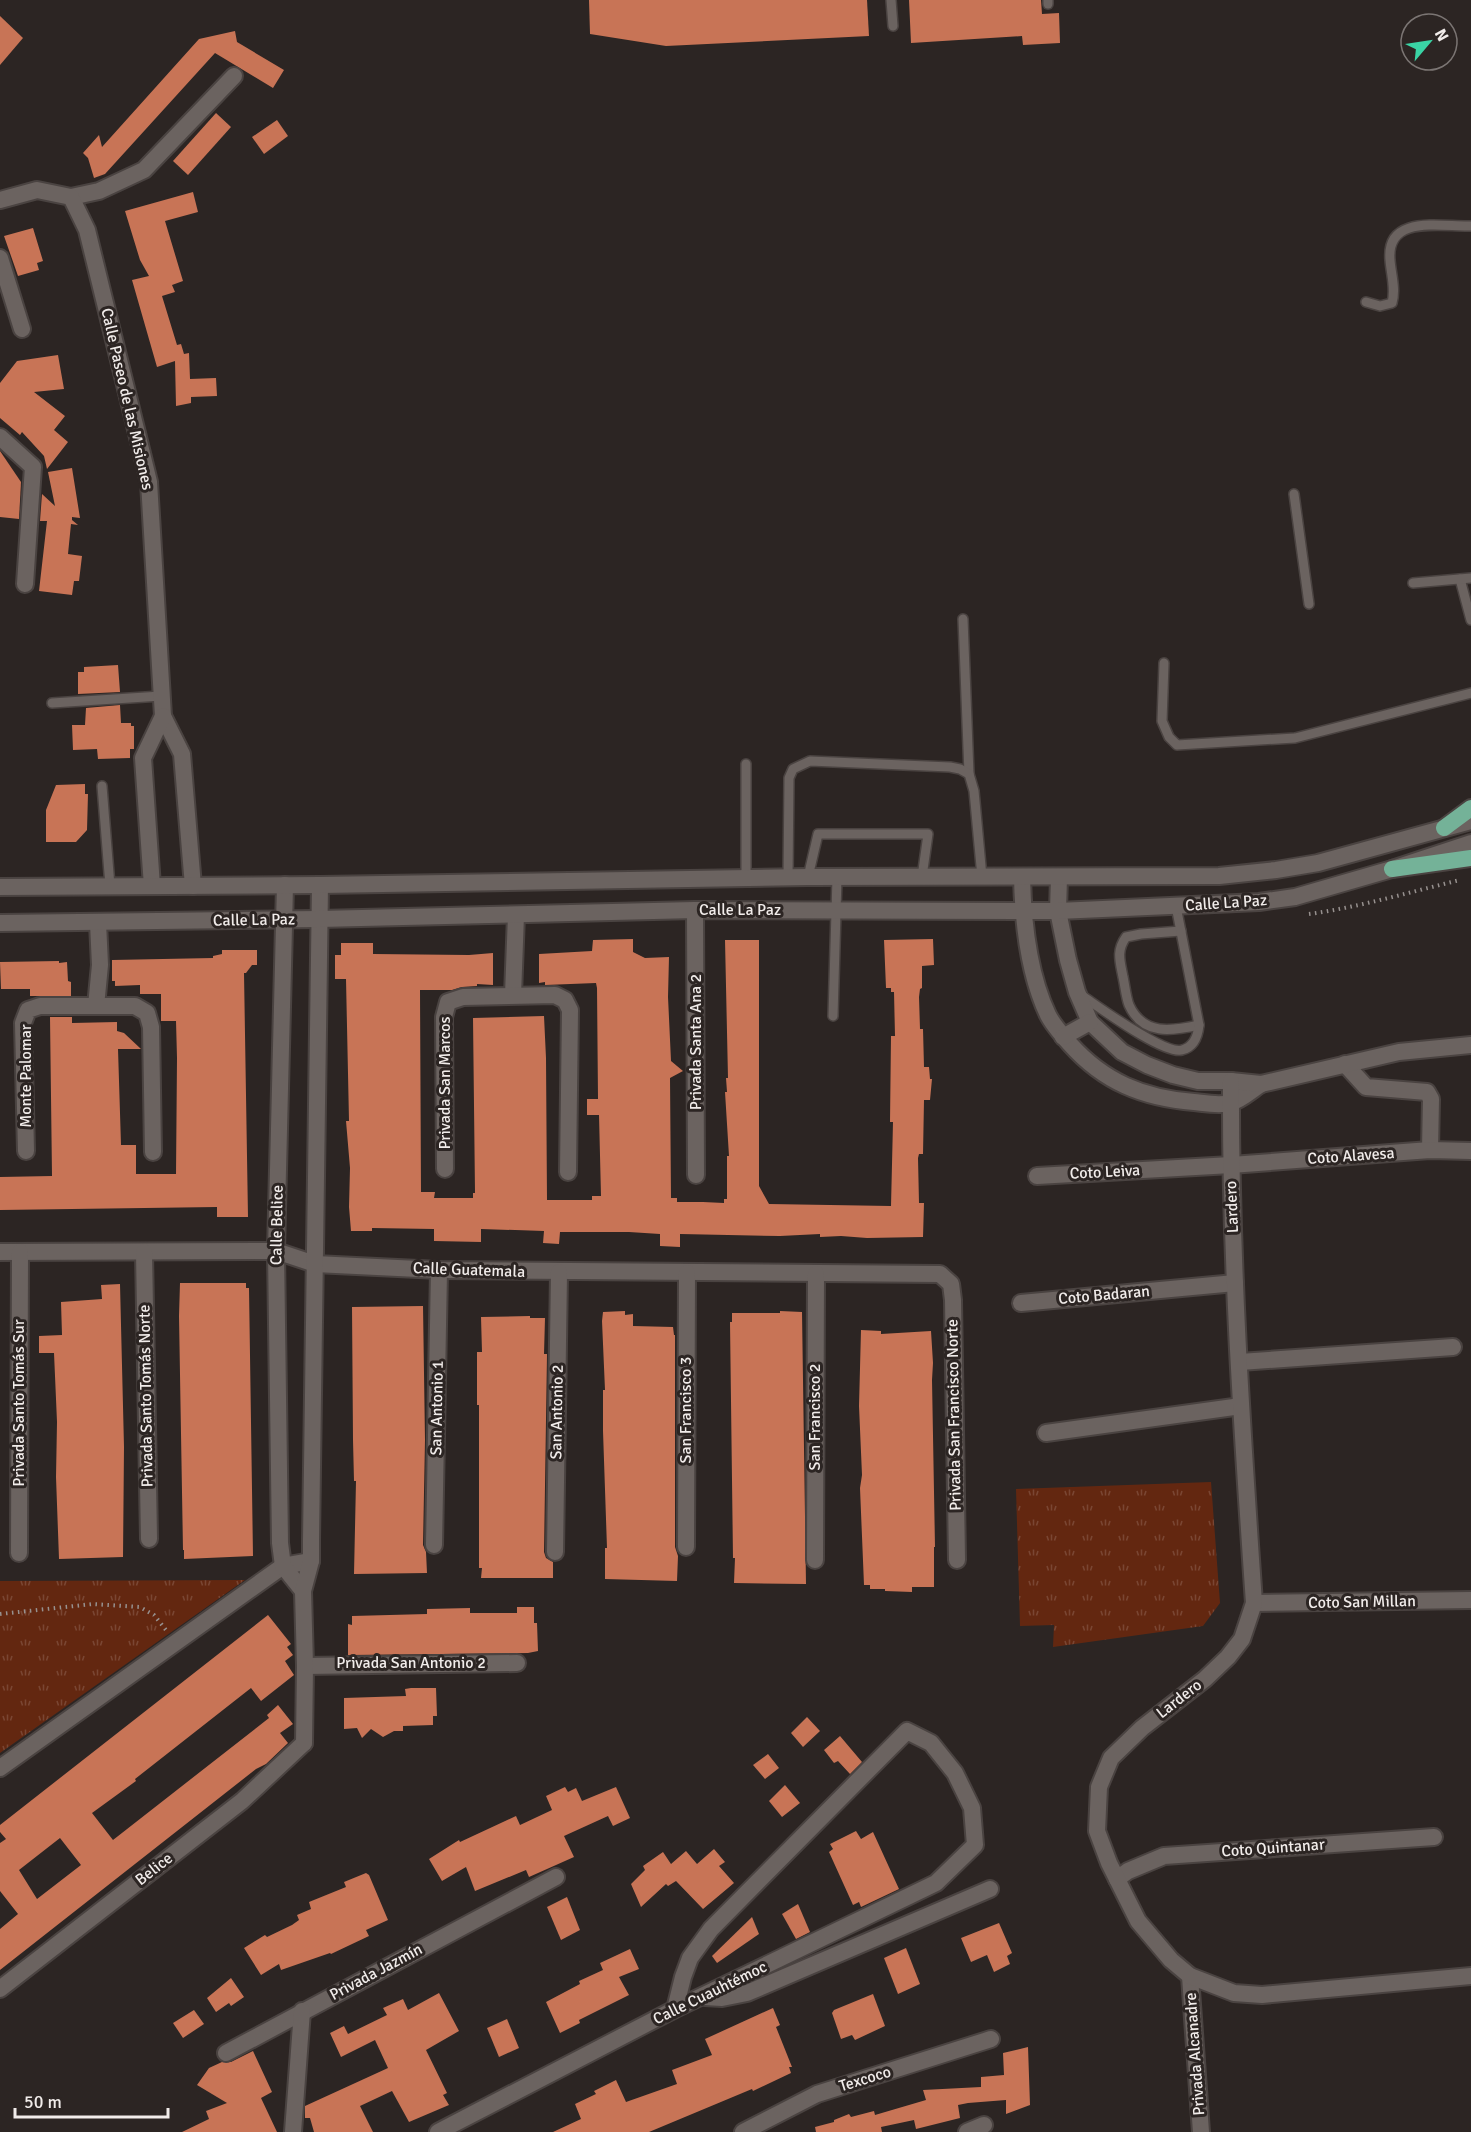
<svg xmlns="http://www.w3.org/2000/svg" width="1471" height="2132" viewBox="0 0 1471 2132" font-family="Signika,sans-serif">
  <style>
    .grass { fill: url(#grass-tufts) }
    .building { fill: #c87456; fill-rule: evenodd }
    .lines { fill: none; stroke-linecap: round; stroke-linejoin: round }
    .service-casing { stroke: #4a4341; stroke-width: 12 }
    .minor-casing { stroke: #4a4341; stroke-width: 20 }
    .tertiary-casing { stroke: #4a4341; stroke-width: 20 }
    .secondary-casing { stroke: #4a4341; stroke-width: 20 }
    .trunk-casing { stroke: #4a4341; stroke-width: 20 }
    .path { stroke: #97918f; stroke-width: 4; stroke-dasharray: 1.5 4.5; stroke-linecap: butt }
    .service { stroke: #6b6360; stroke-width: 9 }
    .minor { stroke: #6b6360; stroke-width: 16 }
    .tertiary { stroke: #6b6360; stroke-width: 16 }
    .secondary { stroke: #6b6360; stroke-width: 16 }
    .trunk { stroke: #74b298; stroke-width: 16 }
    .labels { text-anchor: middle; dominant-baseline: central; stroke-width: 6; stroke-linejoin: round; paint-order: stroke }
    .street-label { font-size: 16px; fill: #f1ecea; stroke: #2c2523 }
  </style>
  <defs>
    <pattern id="grass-tufts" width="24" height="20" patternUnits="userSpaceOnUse" patternTransform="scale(1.5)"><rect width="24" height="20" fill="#632710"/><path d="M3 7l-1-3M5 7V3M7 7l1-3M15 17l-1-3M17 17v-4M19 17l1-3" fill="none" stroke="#7a4633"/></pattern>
  </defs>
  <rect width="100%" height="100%" fill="#2c2523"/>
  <g class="grass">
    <path d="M1211 1482 1220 1603 1203 1626 1053 1647 1054 1625 1020 1626 1016 1489Z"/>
    <path d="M245 1580 0 1753V1581Z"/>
  </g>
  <g class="building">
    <path d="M589 0H867L869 36 666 46 590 34Z"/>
    <path d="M909 0H1041L1042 14 1059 13 1060 43 1023 45 1022 36 911 43Z"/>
    <path d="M0 16 23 38 0 65Z"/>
    <path d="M235 31 237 42 284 70 273 88 215 53 105 174 94 178 88 158 83 153 99 135 102 147 199 39Z"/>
    <path d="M216 113 231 127 188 175 173 161Z"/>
    <path d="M277 120 288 136 264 154 252 137Z"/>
    <path d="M193 192 198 212 165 221 183 281 172 285 175 292 162 296 177 345 181 344 184 354 189 353 190 379 216 378 217 396 191 397V403L176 406 175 361 157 367 132 280 149 276 140 260 125 211Z"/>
    <path d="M33 228 43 261 37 263 39 270 18 276 4 236Z"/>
    <path d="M58 355 64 389 34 392 65 416 54 430 68 442 47 469 44 456 22 432 20 435 0 418V383L17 361Z"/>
    <path d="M0 451 21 482 19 519 0 517Z"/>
    <path d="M72 468 80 518 72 517V520L78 525 71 524 68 554 82 556 79 581H74L72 595 39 591 47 521H40L42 494 55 506 48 472Z"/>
    <path d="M118 665 120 692 78 694V672H84V667Z"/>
    <path d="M120 705 121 723H131V726H134V749H130V758L98 759 97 749 73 750 72 725H85L86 708Z"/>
    <path d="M85 784V794H88L87 830 76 842H46V810L56 785Z"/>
    <path d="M633 939V952L645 958 669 957 668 997 671 1061 683 1071 670 1078 671 1198H677V1202H703L724 1203V1199H727V1156H729L725 1092H727L726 1078H728L725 940H759V1186L769 1204 891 1206 893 1122H890L891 1036H895L894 992H891V988H886L884 940 933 939 934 965 922 966V988L920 989 919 997 920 1029H923L924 1067H929L930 1079H932L930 1100H924L923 1154H919L918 1158 919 1203H924L923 1237 867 1238 841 1236 820 1237V1234L780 1236 680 1234V1247L660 1246V1234L629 1232H560L559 1244 543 1243 544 1231 481 1229V1242L434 1241V1229L372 1228V1231H351L349 1207 350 1168 346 1121H349L346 979H335V955H341V943H373V954L469 955 493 953V985L477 984V986L462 987 452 990H420L421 1192H435L434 1198H473V1193H475L473 1018 544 1016 546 1058 547 1200H592V1196H601L599 1115H587V1099H598L597 988 596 983 545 985V982L539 983V954L592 951 593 940Z"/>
    <path d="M222 950H257V965H252L246 973H244L248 1217H217V1207L0 1210V1177L52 1176 50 1017H72V1023L117 1022V1031L124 1033 141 1049H118L121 1145H136V1174H176L177 1058 176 1021H161V994H140V985L115 986V981H112V960L213 958V956L222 954Z"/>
    <path d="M59 961V963L67 962 68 981 71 982V996H30V989H1L0 962Z"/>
    <path d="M180 1283H246V1288H249L253 1556 184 1559V1550H183L179 1316Z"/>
    <path d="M120 1284 124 1447 123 1557 59 1559 56 1477 57 1422 54 1353H39V1336L62 1335 61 1302 102 1299 101 1285Z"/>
    <path d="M423 1306 425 1440 423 1545 426 1552 427 1573 354 1574 356 1481H354L353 1440 352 1307Z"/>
    <path d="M625 1311V1315L633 1314V1326L673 1327 674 1335H675V1547L678 1556 677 1581 605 1579V1548H607L603 1431V1390H605L602 1321 603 1312Z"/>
    <path d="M780 1311 802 1312 806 1584 734 1583 735 1558H733L730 1322H732V1313H780Z"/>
    <path d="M530 1316V1318H545L544 1354H547L544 1552 546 1558 553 1562V1578H481L482 1568H479V1405H477V1352H482L481 1317Z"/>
    <path d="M861 1330 881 1331V1334L931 1331 933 1363 932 1380 935 1547H934V1587H912V1592L885 1591V1589H870V1585H864L860 1488 862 1475 859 1406Z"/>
    <path d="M517 1607H534V1623H537L538 1651 528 1653 348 1655V1624L352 1625V1616L427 1614V1609L470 1608V1613H517Z"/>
    <path d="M268 1615 291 1644 287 1647 293 1655 285 1661 294 1675 261 1701 251 1688 135 1779 136 1781 92 1813 113 1840 269 1718 267 1715 278 1705 293 1724 280 1733 288 1743 266 1764 256 1769 0 1970V1929L18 1914 0 1891V1843L6 1839 0 1832V1825ZM60 1838 81 1865 37 1899 19 1870Z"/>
    <path d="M411 1688H436L437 1716H433V1725L403 1726V1731H394L383 1737 371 1729 362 1738 357 1728 344 1729V1698L406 1696 405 1689Z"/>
    <path d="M807 1717 820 1731 803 1747 791 1733Z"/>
    <path d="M840 1736 862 1762 850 1774 838 1761 834 1763 824 1750Z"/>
    <path d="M768 1754 779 1768 765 1779 753 1765Z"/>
    <path d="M785 1785 800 1803 782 1817 769 1801Z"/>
    <path d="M565 1787 568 1792 576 1788 582 1801 616 1787 630 1818 613 1826 608 1816 564 1836 574 1857 529 1877 526 1870 475 1891 466 1867 442 1881 429 1859 459 1840 460 1842 516 1816 520 1825 552 1810 546 1796Z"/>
    <path d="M856 1831 861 1839 873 1832 899 1889 861 1907 859 1902 853 1905 829 1852 833 1849 830 1844Z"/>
    <path d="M714 1849 725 1862 719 1866 734 1883 703 1909 676 1881 668 1886 666 1884 641 1907 631 1884 645 1870 643 1866 663 1852 671 1864 686 1851 697 1864Z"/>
    <path d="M366 1873 369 1875 388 1920 366 1930 369 1936 331 1954 330 1953 281 1970 279 1964 261 1975 244 1948 265 1935 267 1937 292 1925 299 1920 297 1915 311 1909 309 1902 346 1887 344 1882Z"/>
    <path d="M567 1897 580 1930 561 1940 547 1907Z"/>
    <path d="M798 1904 810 1932 796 1939 782 1914Z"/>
    <path d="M752 1917 759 1934 717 1963 712 1956Z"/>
    <path d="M999 1923 1012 1953 1007 1956 1010 1964 994 1972 987 1955 971 1962 961 1938Z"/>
    <path d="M906 1948 920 1984 898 1994 884 1958Z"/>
    <path d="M630 1949 639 1969 619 1977 629 1995 579 2020 580 2023 560 2033 546 2002 580 1984 579 1981 603 1970 600 1963Z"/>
    <path d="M231 1978 244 1997 231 2006 229 2003 216 2012 207 1998Z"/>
    <path d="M439 1993 459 2031 426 2050 447 2093 443 2095 449 2105 409 2122 392 2091 360 2106 373 2132H314L310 2118H305V2106L388 2068 375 2040 341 2057 330 2033 344 2026 348 2034 387 2015 383 2008 403 1999 408 2010Z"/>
    <path d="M873 1994 885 2026 855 2040 852 2035 841 2039 832 2013 834 2010Z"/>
    <path d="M773 2008 780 2025 776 2027 792 2067H789L791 2073 753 2091 752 2089 649 2132H553L581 2119 575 2104 596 2094 594 2091 616 2080 626 2102 677 2084 672 2070 712 2055 705 2039Z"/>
    <path d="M194 2010 204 2024 183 2038 173 2023Z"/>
    <path d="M507 2019 519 2048 499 2057 487 2028Z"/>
    <path d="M1028 2047 1030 2105 1006 2114V2100L968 2103 958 2105 960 2118 916 2129 914 2120 881 2127 882 2132H816L815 2127 834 2122V2120L849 2114 851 2117 874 2111 875 2115 926 2100 923 2090 981 2087V2077L1004 2075 1003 2053Z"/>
    <path d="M253 2051 272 2092 261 2098 277 2132H182L209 2119 206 2111 227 2103 197 2085 209 2068 222 2062H231Z"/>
  </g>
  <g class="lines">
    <g class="service-casing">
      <g id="service">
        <path d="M891 0 893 26"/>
        <path d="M1048 0V4"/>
        <path d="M1366 302 1380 306 1392 303C1396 289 1391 274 1390 260 1386 214 1441 227 1471 226"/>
        <path d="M1294 494 1309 604"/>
        <path d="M1460 579 1471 620"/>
        <path d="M1413 583 1471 578"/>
        <path d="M963 619 969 774"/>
        <path d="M1164 663 1162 721 1169 737 1177 745 1295 738 1471 693"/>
        <path d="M52 703 161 696"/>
        <path d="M746 764V879"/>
        <path d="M102 786 110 886"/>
        <path d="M788 877 789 778 793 769 810 761 950 767 960 769 969 774 974 791 982 877"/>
        <path d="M808 877 818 834H928L922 877"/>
        <path d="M1181 931 1141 934 1126 937C1116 951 1120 961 1123 977 1125 986 1126 997 1129 1005 1143 1036 1172 1031 1199 1025"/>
        <path d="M1081 995C1099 1007 1164 1055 1182 1050 1194 1047 1198 1035 1199 1025L1176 906"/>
        <path d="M833 1016 837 877"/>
      </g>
    </g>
    <g class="minor-casing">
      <g id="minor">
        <path d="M71 197 99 191 144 170 234 76"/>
        <path d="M0 258 22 329"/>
        <path d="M0 437 33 467 25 584"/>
        <path d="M695 910 696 1175"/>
        <path d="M513 995 516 915"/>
        <path d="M96 1006 100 965 98 923"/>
        <path d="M1345 1064 1366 1087 1427 1092 1431 1099 1430 1150"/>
        <path d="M26 1151 23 1023 28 1010 40 1006H135L147 1013 151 1027 153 1152"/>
        <path d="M445 1169 444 1017 448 1002 463 997 555 995 565 1000 570 1010 568 1172"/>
        <path d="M1037 1176 1231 1165 1430 1150 1471 1151"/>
        <path d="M0 1252 276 1251 315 1264 439 1270 940 1274 951 1284 953 1300 957 1560"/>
        <path d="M144 1252 149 1539"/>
        <path d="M1021 1303 1235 1283"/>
        <path d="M1240 1362 1453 1347"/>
        <path d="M1046 1433 1241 1406"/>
        <path d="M434 1545 439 1270"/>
        <path d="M686 1547 687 1273"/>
        <path d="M555 1552 559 1272"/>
        <path d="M19 1553 20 1252"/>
        <path d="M815 1560 816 1274"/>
        <path d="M1254 1603 1471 1600"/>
        <path d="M305 1666 517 1663"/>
        <path d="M0 1768 283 1566 311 1561"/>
        <path d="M1117 1879 1128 1871 1164 1856 1434 1837"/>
        <path d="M1190 1976 1201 2132"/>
        <path d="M0 1989 242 1801 304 1743"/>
        <path d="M705 1997 722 1998 747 1993 990 1889"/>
        <path d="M226 2053 556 1877"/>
        <path d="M293 2132 302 2011"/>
        <path d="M438 2132 675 2009 936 1883 975 1845 972 1808 955 1773 931 1743 907 1731 711 1929 690 1958 683 1977 675 2009"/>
        <path d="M743 2132 817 2094 991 2039"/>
        <path d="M967 2132 984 2125"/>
      </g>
    </g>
    <g class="tertiary-casing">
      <g id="tertiary">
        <path d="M0 200 37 190 71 197 87 230 149 482 163 716 182 754 193 886"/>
        <path d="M1022 877C1023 923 1028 973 1048 1015 1053 1025 1062 1035 1070 1044 1104 1082 1143 1098 1194 1102 1204 1103 1219 1106 1230 1103 1240 1101 1252 1090 1261 1084"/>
        <path d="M1059 877 1058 911 1068 960 1077 992 1090 1022 1122 1052 1147 1065 1173 1075 1198 1081H1231L1261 1084 1399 1052 1471 1045"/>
        <path d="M285 885 276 1251 280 1543 283 1566 303 1591"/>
        <path d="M152 886 143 758 163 716"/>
        <path d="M1063 1037 1090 1022"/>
        <path d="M1231 1081C1230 1255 1242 1429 1254 1603L1242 1639 1228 1657 1205 1679 1142 1728 1111 1758 1099 1787 1097 1831 1109 1863 1138 1921 1171 1960 1190 1976 1234 1993 1262 1995 1471 1976"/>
        <path d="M304 1743 305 1666 303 1591 311 1561V1541L320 885"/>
      </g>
    </g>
    <g class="secondary-casing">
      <g id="secondary">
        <path d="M0 887 320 885 808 877 1219 876 1276 870 1318 863 1471 821"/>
        <path d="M0 923 319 919 695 910 1058 911 1259 902 1295 897 1392 869 1471 843"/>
      </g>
    </g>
    <g class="trunk-casing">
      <g id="trunk">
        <path d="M1444 828 1471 808"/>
        <path d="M1392 869 1471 858"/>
      </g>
    </g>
    <g class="path">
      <path d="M1309 914C1360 907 1410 892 1460 880"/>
      <path d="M0 1614 93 1604 140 1607 154 1615 166 1630"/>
    </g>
    <use href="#service" class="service"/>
    <use href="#minor" class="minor"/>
    <use href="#tertiary" class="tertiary"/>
    <use href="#secondary" class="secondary"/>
    <use href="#trunk" class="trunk"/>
  </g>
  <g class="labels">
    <g class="street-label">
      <text transform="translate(127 399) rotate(77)">Calle Paseo de las Misiones</text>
      <text transform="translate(1226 903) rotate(-4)">Calle La Paz</text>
      <text x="740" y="910">Calle La Paz</text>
      <text transform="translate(254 920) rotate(-1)">Calle La Paz</text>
      <text transform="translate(696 1042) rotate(-90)">Privada Santa Ana 2</text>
      <text transform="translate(26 1076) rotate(-90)">Monte Palomar</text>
      <text transform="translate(445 1083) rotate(-90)">Privada San Marcos</text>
      <text transform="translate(1351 1156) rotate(-4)">Coto Alavesa</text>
      <text transform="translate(1105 1172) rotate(-3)">Coto Leiva</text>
      <text transform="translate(1232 1207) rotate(-92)">Lardero</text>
      <text transform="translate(277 1225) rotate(-89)">Calle Belice</text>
      <text transform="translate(469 1270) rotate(2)">Calle Guatemala</text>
      <text transform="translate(1104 1295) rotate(-5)">Coto Badaran</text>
      <text transform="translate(146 1396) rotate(-91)">Privada Santo Tomás Norte</text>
      <text transform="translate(19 1403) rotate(-90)">Privada Santo Tomás Sur</text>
      <text transform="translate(437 1408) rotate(-89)">San Antonio 1</text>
      <text transform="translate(686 1410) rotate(-90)">San Francisco 3</text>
      <text transform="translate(557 1412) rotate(-89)">San Antonio 2</text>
      <text transform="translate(954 1415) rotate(-91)">Privada San Francisco Norte</text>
      <text transform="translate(815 1417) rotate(-90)">San Francisco 2</text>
      <text transform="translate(1362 1602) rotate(-1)">Coto San Millan</text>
      <text x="411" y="1663">Privada San Antonio 2</text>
      <text transform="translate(1179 1699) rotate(-38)">Lardero</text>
      <text transform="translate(1273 1848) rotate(-4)">Coto Quintanar</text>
      <text transform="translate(154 1869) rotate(-38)">Belice</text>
      <text transform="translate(376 1972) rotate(-28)">Privada Jazmín</text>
      <text transform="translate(710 1993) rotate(-26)">Calle Cuauhtémoc</text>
      <text transform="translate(1195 2054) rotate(-94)">Privada Alcanadre</text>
      <text transform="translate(865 2079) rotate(-17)">Texcoco</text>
    </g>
  </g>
  <g transform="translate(1429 42) rotate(61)"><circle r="28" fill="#2c2523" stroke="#7b7573" stroke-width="1.5"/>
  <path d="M0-4.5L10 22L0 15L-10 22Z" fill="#3ad4a5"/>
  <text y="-9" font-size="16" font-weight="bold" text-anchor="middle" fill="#f1ecea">N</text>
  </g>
  <path d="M15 2108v9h153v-9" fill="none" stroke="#f1ecea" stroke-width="3"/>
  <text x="24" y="2108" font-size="18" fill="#f1ecea" stroke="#2c2523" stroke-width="4.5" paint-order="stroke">50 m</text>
</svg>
